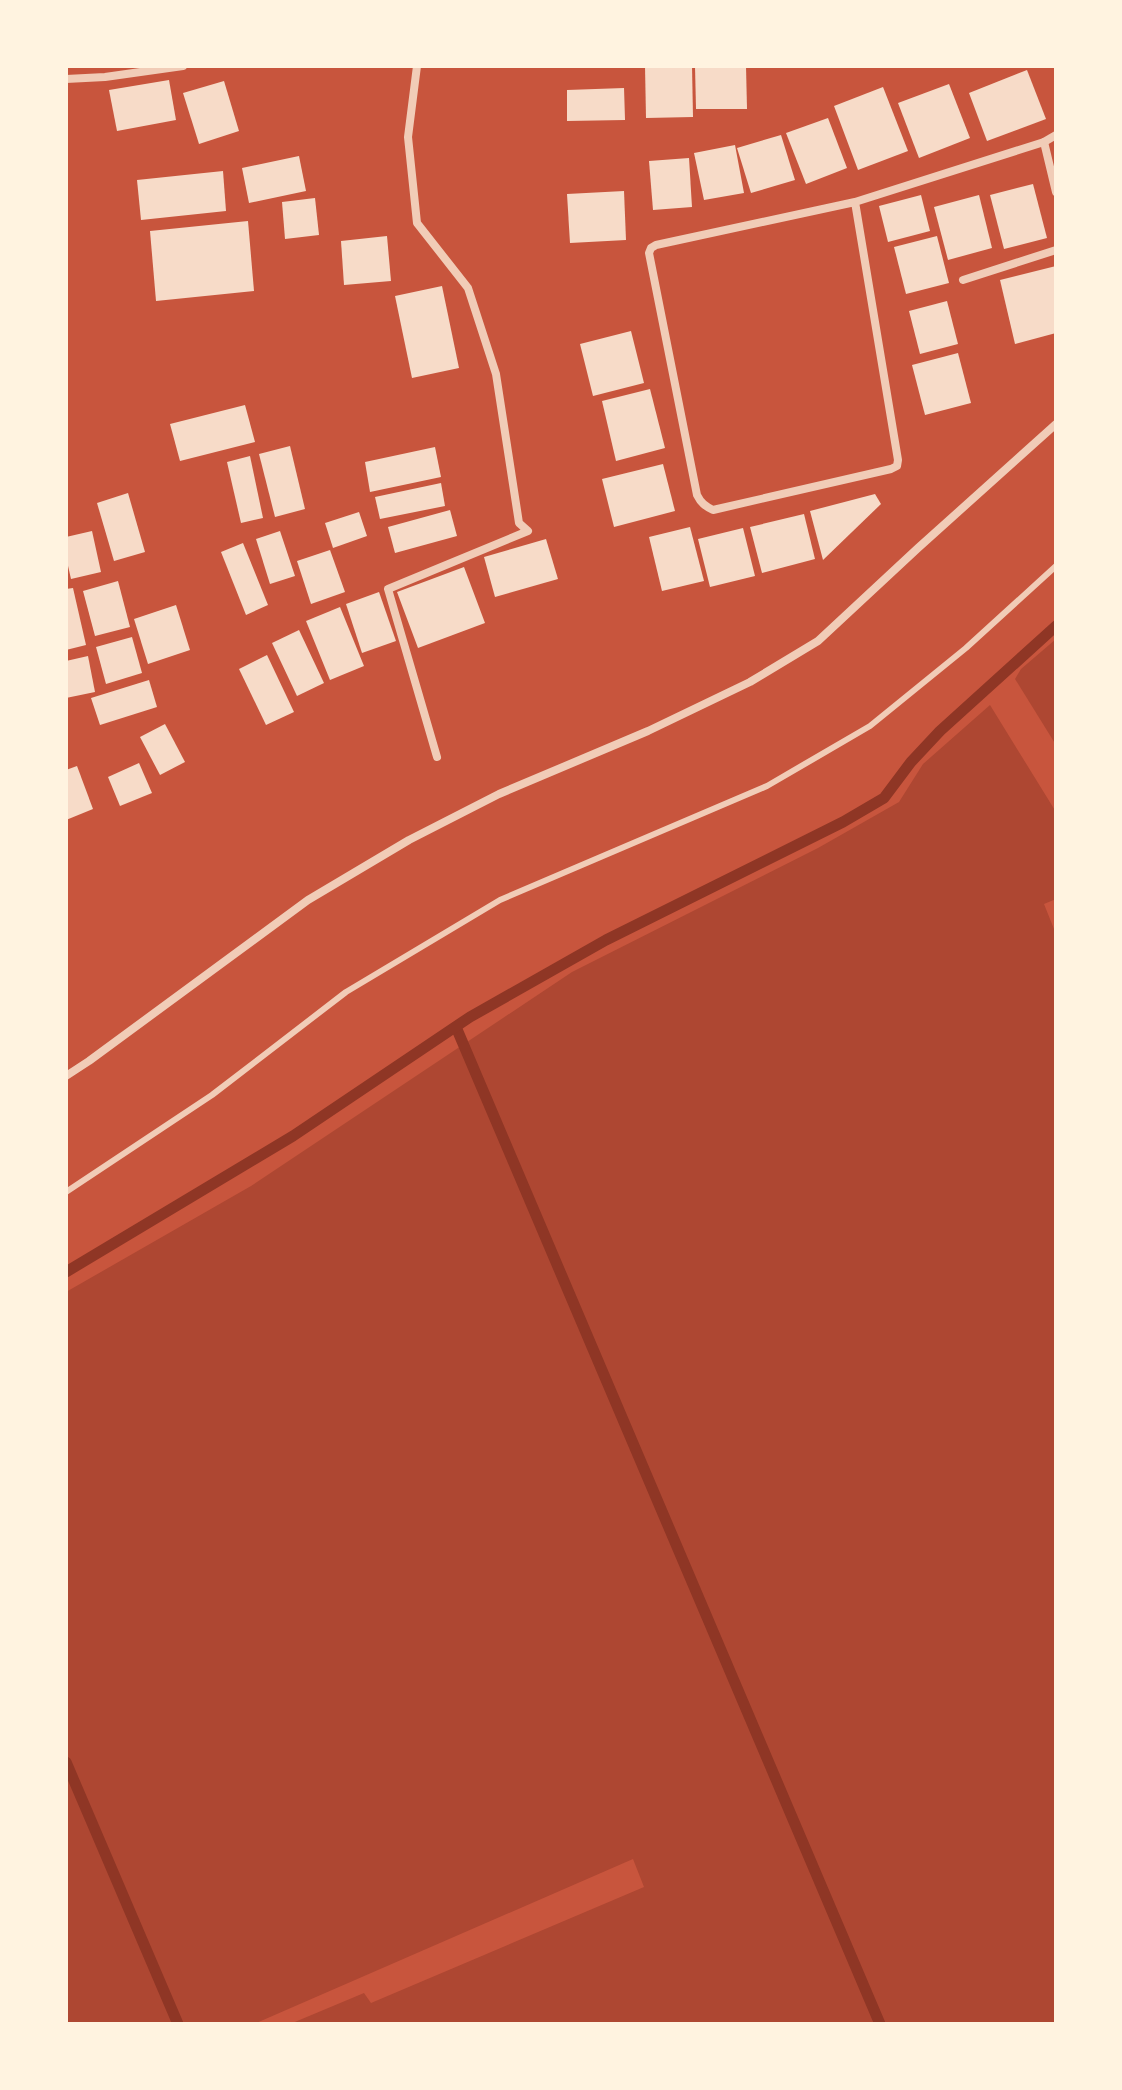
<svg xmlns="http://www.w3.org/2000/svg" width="1122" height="2090" viewBox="0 0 1122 2090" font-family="Manrope,sans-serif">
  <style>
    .green { fill: #ae4732 }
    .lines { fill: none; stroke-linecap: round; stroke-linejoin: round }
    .stream { stroke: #8f3625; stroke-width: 11 }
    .building { fill: #f7dbc8 }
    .service { stroke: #f1ccb7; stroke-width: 6 }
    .minor { stroke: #f1ccb7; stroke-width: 8 }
  </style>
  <rect width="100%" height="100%" fill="#c8553d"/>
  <g class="green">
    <path d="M1056 639V745L1015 679 1021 669Z"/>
    <path d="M990 705 1056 812V899L1044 904 1056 934V2024H290L364 1993 371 2003 644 1887 633 1859 254 2024H66V1292L251 1186 572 972 818 848 899 802 923 764Z"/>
  </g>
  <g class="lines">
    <g class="stream">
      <path d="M456 1027 880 2024"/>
      <path d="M66 1272 293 1136 470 1017 606 940 843 822 884 798 911 762 940 731 1056 626"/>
      <path d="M66 1762 178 2024"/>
    </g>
  </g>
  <g class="building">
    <path d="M645 66H692L693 117 646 118Z"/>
    <path d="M695 66H746L747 109H696Z"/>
    <path d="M1027 70 1046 119 987 141 969 93Z"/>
    <path d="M169 80 176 120 117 131 109 90Z"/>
    <path d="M224 81 239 131 199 144 183 93Z"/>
    <path d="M949 84 970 138 919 158 898 103Z"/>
    <path d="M883 87 908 151 858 170 834 106Z"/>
    <path d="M624 88 625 120 567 121V90Z"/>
    <path d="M828 118 847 168 806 184 786 133Z"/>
    <path d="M781 135 795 180 751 193 737 148Z"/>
    <path d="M735 145 744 193 704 200 694 153Z"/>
    <path d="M299 156 306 191 249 203 242 168Z"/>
    <path d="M689 158 692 207 653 210 649 161Z"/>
    <path d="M223 171 226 211 141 220 137 180Z"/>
    <path d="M1033 184 1047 238 1004 249 990 195Z"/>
    <path d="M624 191 626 240 570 243 567 194Z"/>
    <path d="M921 195 930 231 888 242 879 206Z"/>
    <path d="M979 195 992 248 948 260 934 207Z"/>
    <path d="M315 198 319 235 285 239 282 202Z"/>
    <path d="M248 221 254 291 156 301 150 231Z"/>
    <path d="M387 236 391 281 344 285 341 241Z"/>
    <path d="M937 236 949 283 906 294 894 247Z"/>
    <path d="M1056 266V333L1015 344 1000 280Z"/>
    <path d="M442 286 459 368 412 378 395 296Z"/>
    <path d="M947 301 958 344 920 354 909 311Z"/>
    <path d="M631 331 644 383 593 396 580 344Z"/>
    <path d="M958 353 971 403 925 415 912 365Z"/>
    <path d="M650 389 665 448 616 461 602 401Z"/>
    <path d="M245 405 255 442 180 461 170 424Z"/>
    <path d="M290 446 305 509 275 517 259 454Z"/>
    <path d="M435 447 441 477 370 492 365 462Z"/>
    <path d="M250 456 263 518 241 523 227 462Z"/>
    <path d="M663 464 675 511 614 527 602 479Z"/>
    <path d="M441 483 445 506 380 519 375 497Z"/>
    <path d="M128 493 145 552 114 561 97 503Z"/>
    <path d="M875 494 881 504 823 560 810 511Z"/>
    <path d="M450 510 457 536 395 553 388 527Z"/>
    <path d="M359 512 367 536 333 548 325 523Z"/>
    <path d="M804 514 815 559 762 573 750 527Z"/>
    <path d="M690 527 704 581 662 591 649 537Z"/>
    <path d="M743 528 755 576 710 587 698 539Z"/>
    <path d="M92 531 101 572 71 579 66 557V537Z"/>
    <path d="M280 531 295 576 270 584 256 539Z"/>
    <path d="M546 539 558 579 495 597 484 557Z"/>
    <path d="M243 543 268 605 246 615 221 552Z"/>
    <path d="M330 550 345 592 311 604 297 561Z"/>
    <path d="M464 567 485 623 418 648 397 592Z"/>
    <path d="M118 581 130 627 95 636 83 591Z"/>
    <path d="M73 588 86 645 66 650V589Z"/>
    <path d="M379 592 396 641 362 653 346 604Z"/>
    <path d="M176 605 190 650 148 664 134 619Z"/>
    <path d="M340 607 364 666 330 680 306 621Z"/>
    <path d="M299 630 324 683 297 696 272 643Z"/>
    <path d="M132 637 142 673 106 684 96 647Z"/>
    <path d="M267 655 294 712 266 725 239 669Z"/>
    <path d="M88 656 95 692 66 698V661Z"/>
    <path d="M149 680 157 707 100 725 91 698Z"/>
    <path d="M165 724 185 762 160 775 140 737Z"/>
    <path d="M139 763 152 793 120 806 108 777Z"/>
    <path d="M77 766 93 809 66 820V770Z"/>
  </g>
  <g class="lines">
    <path class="service" d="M66 1192 212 1095 346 992 500 900 767 786 870 726 966 648 1056 566"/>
    <g class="minor">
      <path d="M417 66 408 137 417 223 468 288 496 374 519 523 528 531 388 589 437 757"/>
      <path d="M66 79 105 77 183 66"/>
      <path d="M1044 142 1056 192"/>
      <path d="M855 202 898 460 897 466 891 469 713 510C705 506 701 503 697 495L649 253 651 248 656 245 855 202 1044 142 1056 135"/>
      <path d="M963 280 1056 250"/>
      <path d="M66 1076 89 1061 308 900 409 840 499 794 648 731 750 682 818 641 918 548 1056 424"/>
    </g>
  </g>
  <rect width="1122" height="2090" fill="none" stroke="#fff3e0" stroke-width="136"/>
</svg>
